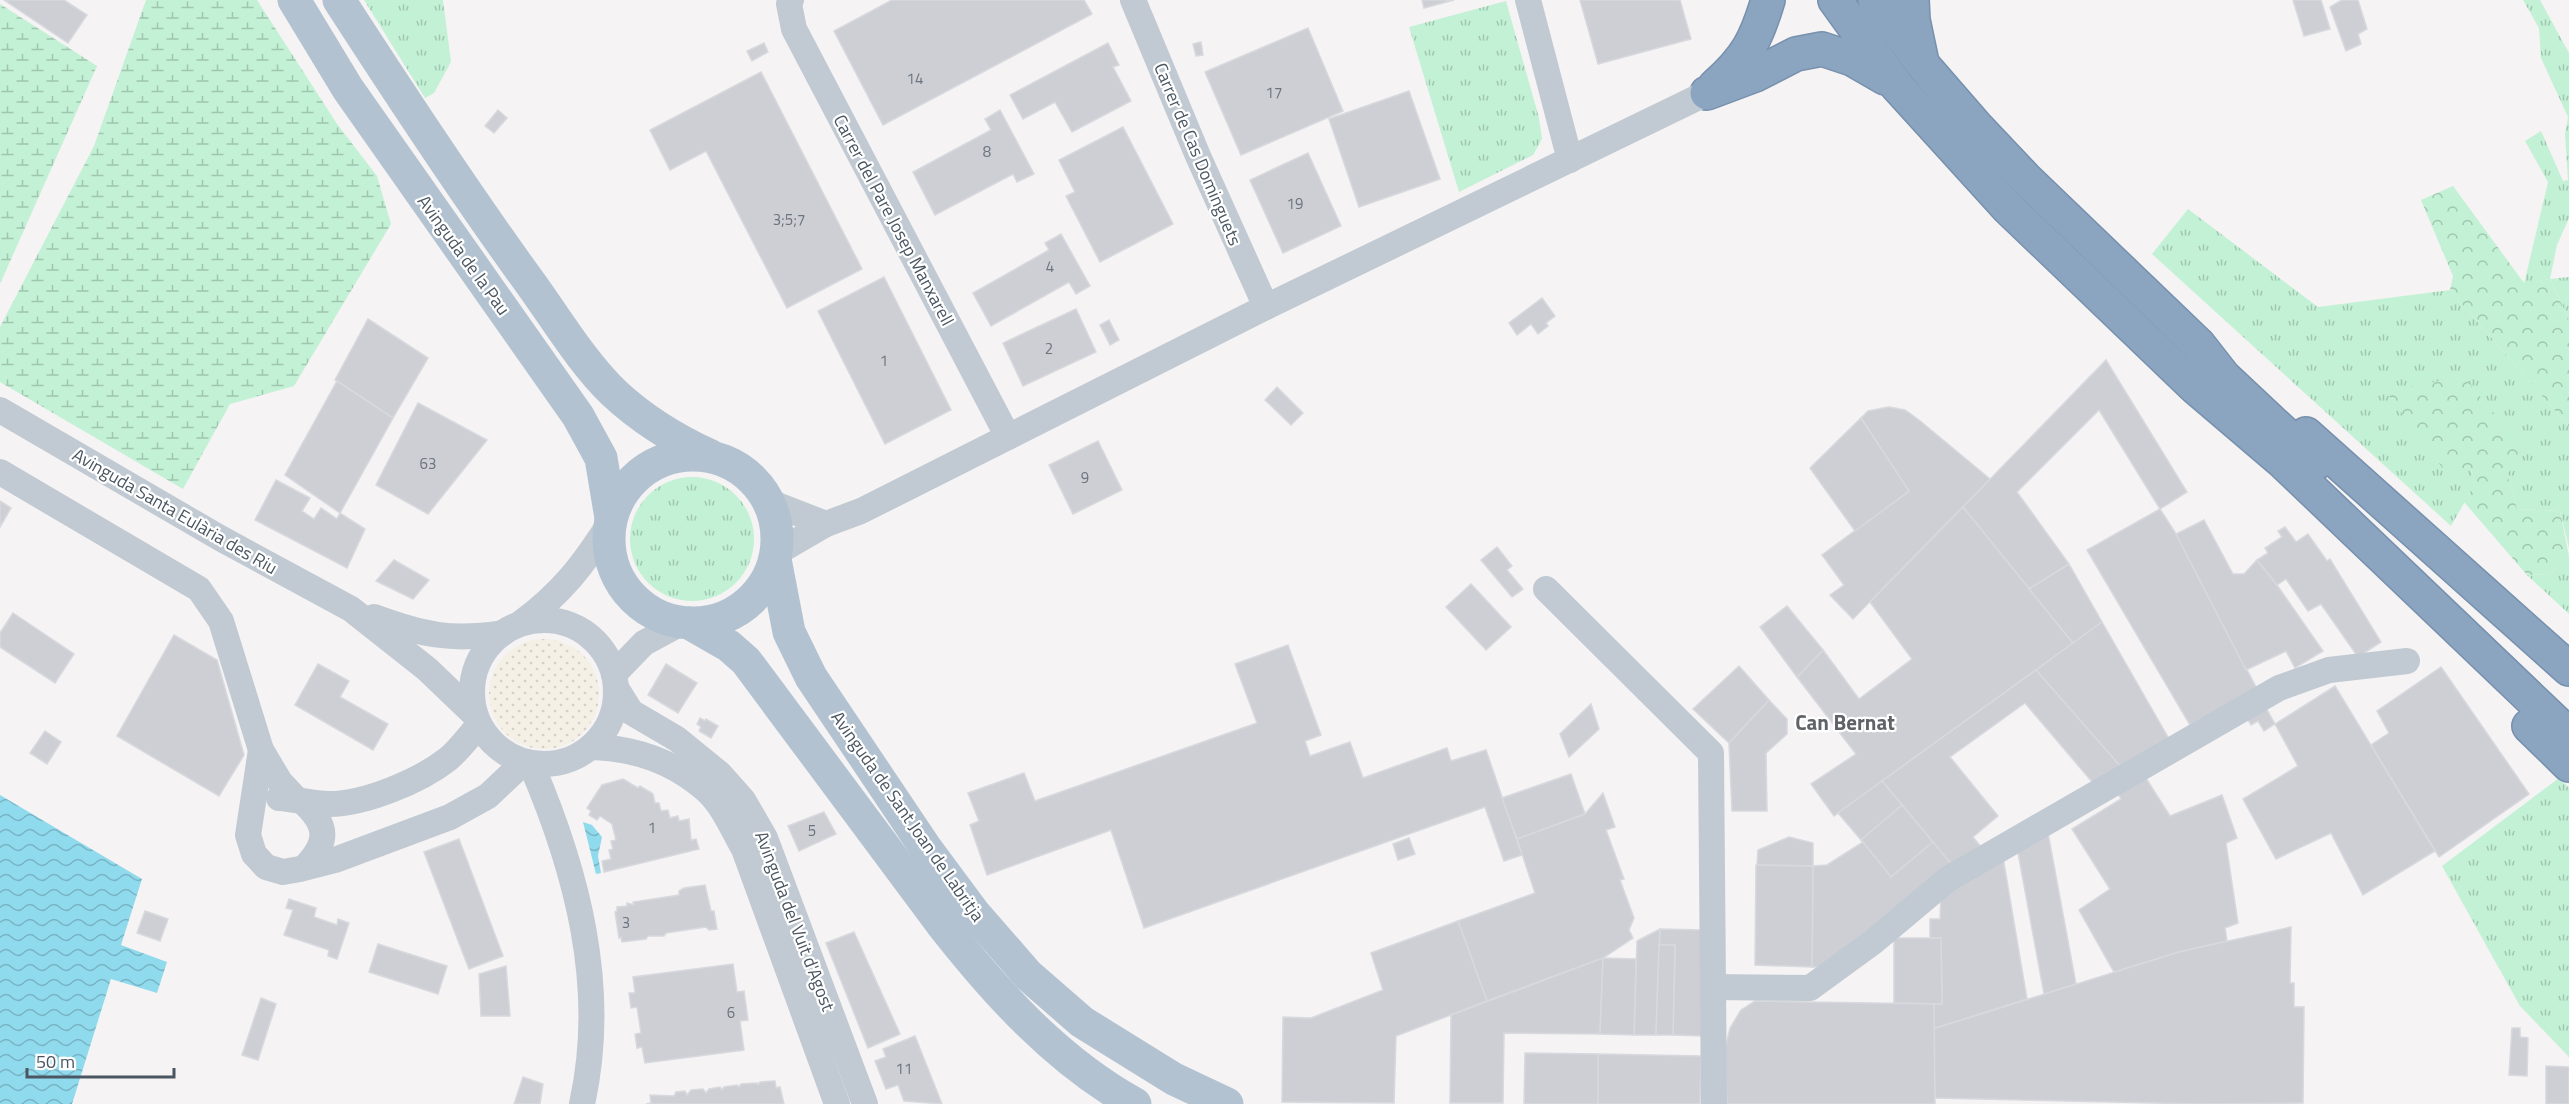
<svg xmlns="http://www.w3.org/2000/svg" width="2569" height="1104" viewBox="0 0 2569 1104" font-family="'Titillium Web',sans-serif">
  <style>
    .grass { fill: url(#grass-tufts) }
    .forest { fill: url(#forest-crowns) }
    .wetland { fill: url(#wetland-marsh) }
    .sand { fill: url(#sand-dots) }
    .water { fill: url(#water-waves) }
    .building { fill: #cdcfd5; stroke: #d7d9de; stroke-width: 1.5 }
    .lines { fill: none; stroke-linecap: round; stroke-linejoin: round }
    .highway-casing { stroke: #7690ad; stroke-width: 36 }
    .minor { stroke: #c1cad2; stroke-width: 26 }
    .major { stroke: #b3c2d1; stroke-width: 33 }
    .highway { stroke: #8ba5c1; stroke-width: 33 }
    .labels { text-anchor: middle; dominant-baseline: central; stroke-width: 4.5; stroke-linejoin: round; paint-order: stroke }
    .number-label { font-size: 15px; fill: #6b747e }
    .street-label { font-size: 18px; fill: #4a5661; stroke: #fff }
    .quarter-label { font-size: 21px; font-weight: bold; fill: #5f6368; stroke: #fff }
  </style>
  <defs>
    <pattern id="grass-tufts" width="24" height="20" patternUnits="userSpaceOnUse" patternTransform="scale(1.5)"><rect width="24" height="20" fill="#c3f1d5"/><path d="M3 7l-1-3M5 7V3M7 7l1-3M15 17l-1-3M17 17v-4M19 17l1-3" fill="none" stroke="#a0c6b0"/></pattern>
    <pattern id="forest-crowns" width="20" height="18" patternUnits="userSpaceOnUse" patternTransform="scale(1.5)"><rect width="20" height="18" fill="#c3f1d5"/><path d="M2 6a3 3 0 1 1 6 0M12 15a3 3 0 1 1 6 0" fill="none" stroke="#a0c6b0"/></pattern>
    <pattern id="wetland-marsh" width="20" height="14" patternUnits="userSpaceOnUse" patternTransform="scale(1.5)"><rect width="20" height="14" fill="#c3f1d5"/><path d="M1 5h8M5 5V1M11 12h8M15 12V8" fill="none" stroke="#a0c6b0"/></pattern>
    <pattern id="sand-dots" width="8" height="8" patternUnits="userSpaceOnUse" patternTransform="scale(1.5)"><rect width="8" height="8" fill="#f5f0e5"/><path d="M2 2h.1M6 6h.1" fill="none" stroke="#d4d0c7" stroke-width="1.8" stroke-linecap="round"/></pattern>
    <pattern id="water-waves" width="16" height="10" patternUnits="userSpaceOnUse" patternTransform="scale(1.5)"><rect width="16" height="10" fill="#90daee"/><path d="M0 5q4-4 8 0t8 0" fill="none" stroke="#78b4c4"/></pattern>
  </defs>
  <rect width="100%" height="100%" fill="#f5f3f3"/>
  <g class="grass">
    <path d="M364 0H443L451 62 434 93 425 98Z"/>
    <path d="M2523 0H2540L2569 53V218L2557 245 2550 279 2569 277V320L2550 279 2524 284 2548 182 2525 141 2541 131 2563 181 2568 180 2565 134 2568 117 2541 58 2539 28Z"/>
    <path d="M1506 1 1539 118 1542 139 1533 155 1459 192 1409 27Z"/>
    <path d="M2188 209 2318 307 2450 290 2569 427V548L2560 511 2517 509 2507 474 2471 469 2475 484 2451 526 2152 254Z"/>
    <circle cx="692" cy="539" r="62"/>
    <path d="M2569 556V614L2527 575 2551 574Z"/>
    <path d="M2559 778 2569 788V1057L2520 1006 2442 866Z"/>
  </g>
  <g class="forest">
    <path d="M2453 186 2524 283 2550 279 2569 320V427L2450 290 2453 276 2421 200Z"/>
    <path d="M2463 376 2526 452 2507 474 2517 509 2560 511 2569 556 2551 574 2527 575 2464 502 2475 484 2471 469 2444 470 2386 392Z"/>
  </g>
  <g class="wetland">
    <path d="M146 0H257L337 124 377 176 391 224 294 386 230 404 183 489 0 382V327L94 146Z"/>
    <path d="M0 4 97 66 0 284Z"/>
  </g>
  <circle class="sand" cx="544" cy="694" r="55"/>
  <g class="water">
    <path d="M0 795 142 879 121 945 167 962 157 993 111 979 72 1104H0Z"/>
    <path d="M583 822 592 825 602 837 598 856 601 873 596 874Z"/>
  </g>
  <g class="building">
    <path d="M4 0H64L87 15 68 43Z"/>
    <path d="M892 0H1084L1092 14 883 125 834 31Z"/>
    <path d="M1422 0H1454L1424 8Z"/>
    <path d="M1580 0H1680L1691 39 1598 64Z"/>
    <path d="M2293 0H2321L2330 29 2304 36Z"/>
    <path d="M2342 0H2358L2367 29 2358 34 2361 44 2346 51 2330 7Z"/>
    <path d="M1308 28 1343 111 1241 155 1205 72Z"/>
    <path d="M1201 42 1203 55 1196 56 1193 44Z"/>
    <path d="M764 43 768 52 752 61 747 51Z"/>
    <path d="M1108 43 1119 65 1113 67 1131 101 1072 132 1055 102 1023 119 1010 95Z"/>
    <path d="M761 72 862 269 787 308 706 151 670 170 650 130Z"/>
    <path d="M1409 91 1440 179 1359 207 1329 119Z"/>
    <path d="M498 110 507 118 494 133 485 126Z"/>
    <path d="M1000 110 1034 174 1017 182 1013 174 935 215 913 172 991 130 985 119Z"/>
    <path d="M1123 127 1173 224 1100 262 1066 196 1075 192 1059 160Z"/>
    <path d="M1308 153 1341 226 1283 253 1250 180Z"/>
    <path d="M1061 234 1090 286 1076 294 1069 282 991 326 973 293 1049 250 1045 243Z"/>
    <path d="M884 277 951 410 885 444 818 311Z"/>
    <path d="M1542 298 1555 316 1546 323 1548 326 1538 334 1531 324 1517 335 1509 323Z"/>
    <path d="M1076 309 1096 352 1023 386 1003 343Z"/>
    <path d="M368 319 428 358 393 418 335 380Z"/>
    <path d="M1109 320 1119 340 1110 345 1100 325Z"/>
    <path d="M2106 360 2187 492 2160 509 2099 410 2017 492 2069 564 2029 589 1963 507Z"/>
    <path d="M337 381 393 418 340 513 285 475Z"/>
    <path d="M1277 387 1303 413 1291 425 1265 400Z"/>
    <path d="M418 403 487 440 428 514 376 485Z"/>
    <path d="M1889 407 1905 410 1919 420 1990 479 1853 619 1830 595 1844 585 1822 555 1909 491 1861 418 1868 411Z"/>
    <path d="M1861 418 1909 491 1855 531 1810 468Z"/>
    <path d="M1098 441 1122 490 1073 514 1049 465Z"/>
    <path d="M276 480 310 498 302 511 314 519 321 508 337 519 340 513 365 529 347 568 255 520Z"/>
    <path d="M0 501 11 508 0 527Z"/>
    <path d="M1963 507 2073 643 1834 816 1811 784 1856 754 1797 677 1823 650 1859 699 1912 659 1870 602Z"/>
    <path d="M2160 509 2176 534 2257 689 2190 725 2087 550Z"/>
    <path d="M2204 520 2233 574H2244L2257 560 2277 585 2323 651 2295 668 2286 651 2246 670 2176 534Z"/>
    <path d="M2285 527 2296 542 2308 534 2327 561 2330 559 2381 642 2358 657 2321 604 2308 611 2286 579 2277 585 2257 560 2268 553 2265 548 2282 537 2278 531Z"/>
    <path d="M1497 547 1512 566 1507 570 1523 589 1512 597 1481 560Z"/>
    <path d="M394 560 429 580 413 599 376 581Z"/>
    <path d="M2069 564 2102 622 2073 643 2029 589Z"/>
    <path d="M1471 584 1511 627 1486 650 1446 607Z"/>
    <path d="M1787 606 1823 650 1797 677 1760 627Z"/>
    <path d="M13 613 74 654 55 683 0 647V633Z"/>
    <path d="M2102 622 2169 739 2121 767 2036 670Z"/>
    <path d="M174 635 217 660 244 755 219 796 117 736Z"/>
    <path d="M1288 645 1321 735 1305 741 1310 756 1350 742 1363 778 1447 748 1451 761 1486 750 1522 855 1504 861 1485 807 1144 928 1111 830 987 875 970 825 979 821 968 793 1024 773 1035 801 1257 723 1235 664Z"/>
    <path d="M318 664 349 681 340 697 388 724 373 750 295 705Z"/>
    <path d="M666 664 697 683 678 713 648 695Z"/>
    <path d="M1739 666 1769 700 1729 743 1693 709Z"/>
    <path d="M2441 667 2529 794 2439 857 2371 745 2389 733 2377 711Z"/>
    <path d="M2036 670 2121 767 2093 783 2025 703 1950 757 1998 816 1973 837 1982 848 1952 865 1882 781Z"/>
    <path d="M2335 686 2435 851 2363 895 2331 833 2276 859 2243 799 2298 766 2275 724Z"/>
    <path d="M1769 700 1787 719V734L1766 753 1767 811H1732L1729 743Z"/>
    <path d="M1591 704 1599 729 1569 757 1560 734Z"/>
    <path d="M2265 706 2275 724 2264 731 2258 721 2251 725 2247 718Z"/>
    <path d="M700 718 705 721 706 719 718 726 711 738 699 731 701 727 697 724Z"/>
    <path d="M45 731 61 742 47 764 30 753Z"/>
    <path d="M1571 774 1585 814 1517 839 1502 798Z"/>
    <path d="M2144 775 2170 816 2222 795 2237 838 2226 843 2238 923 2225 928 2227 941 2179 952 2114 972 2079 910 2110 889 2072 829 2121 799 2116 790Z"/>
    <path d="M623 779 638 788 640 786 650 792 653 794 655 803H659L661 811 668 810 670 818 678 816 679 821 689 819 691 840 696 839 699 849 604 872 602 861 611 859 609 850 613 849 611 841 616 840 612 824 600 816 597 820 589 815 591 811 587 808 602 785Z"/>
    <path d="M1882 781 1902 805 1861 840 1838 813Z"/>
    <path d="M1603 793 1615 827 1606 830 1624 879 1620 880 1634 918 1629 930 1633 938 1603 958 1487 1001 1458 921 1535 893 1517 839 1585 814Z"/>
    <path d="M1902 805 1933 842 1891 877 1861 840Z"/>
    <path d="M824 812 836 834 799 851 788 826Z"/>
    <path d="M2048 833 2076 984 2044 994 2018 853 2025 842Z"/>
    <path d="M1789 837 1813 843V866L1757 865 1758 850Z"/>
    <path d="M1409 838 1415 854 1398 860 1393 844Z"/>
    <path d="M459 839 503 956 469 969 424 852Z"/>
    <path d="M1863 842 1891 877 1933 842 1952 865 1821 967H1812L1813 866 1827 865Z"/>
    <path d="M2003 857 2027 999 1933 1029 1934 1004H1942L1941 938H1930V919H1940L1941 895Z"/>
    <path d="M1756 865 1813 866 1812 967 1755 965Z"/>
    <path d="M705 885 711 911H714L717 929 709 930 706 927 666 933 664 936H648L646 939 622 942 621 937 619 938 615 912 617 911V907L627 906V903L634 905 633 902 679 895V891L684 888Z"/>
    <path d="M289 899 316 908 314 917 337 925 338 919 349 923 337 959 328 956 329 950 284 935 293 910 286 908Z"/>
    <path d="M145 911 168 919 160 941 137 933Z"/>
    <path d="M1458 921 1487 1001 1396 1036 1394 1103 1282 1102 1283 1017 1311 1018 1383 990 1371 953Z"/>
    <path d="M2291 927 2290 983H2294V1007H2304L2303 1103 2200 1104 1935 1098 1933 1029 2179 952Z"/>
    <path d="M1660 929 1703 930 1702 1036 1673 1035 1675 945H1659Z"/>
    <path d="M1660 929 1656 1035H1634L1637 941Z"/>
    <path d="M854 932 900 1034 868 1048 826 943Z"/>
    <path d="M1894 938H1941L1942 1004 1894 1003Z"/>
    <path d="M378 944 447 966 438 994 369 972Z"/>
    <path d="M1659 945H1675L1673 1035H1656Z"/>
    <path d="M1603 958 1600 1034 1504 1033 1503 1103H1450L1451 1015Z"/>
    <path d="M1603 958 1636 959 1634 1035 1600 1034Z"/>
    <path d="M733 964 737 992 744 991 748 1020 740 1021 744 1050 645 1063 642 1047 637 1048 635 1034 641 1033 637 1007 631 1008 629 993H635L633 977Z"/>
    <path d="M506 966 510 1016H481L479 974Z"/>
    <path d="M261 998 276 1004 258 1060 242 1055Z"/>
    <path d="M1755 1001 1934 1004 1935 1104H1727L1725 1049 1730 1028 1741 1010Z"/>
    <path d="M2512 1028H2520V1037L2528 1038 2527 1076 2509 1075Z"/>
    <path d="M915 1036 942 1104 904 1101 898 1085 886 1089 875 1061 886 1057 883 1049Z"/>
    <path d="M1525 1053 1598 1054V1104H1524Z"/>
    <path d="M1598 1054 1701 1056 1700 1104H1598Z"/>
    <path d="M2546 1066 2569 1067V1104H2546Z"/>
    <path d="M523 1077 543 1084 540 1104H514Z"/>
    <path d="M775 1081 776 1088 780 1087 784 1104H646L651 1103 650 1095 674 1096 676 1092 685 1091 687 1095 691 1090 703 1089 706 1093 709 1089 720 1087 722 1090 724 1087 737 1085 739 1087 741 1084 757 1083 758 1085 760 1082Z"/>
  </g>
  <g class="lines">
    <g class="highway-casing">
      <g id="highway">
        <path d="M1835 0 1897 86 2007 207 2195 387 2283 462 2569 735"/>
        <path d="M1875 0 1923 65 1976 126 2027 180 2199 345 2224 377 2316 463"/>
        <path d="M1912 0 1913 20 1921 58"/>
        <path d="M1715 86C1747 58 1756 40 1768 0"/>
        <path d="M1707 93 1755 75 1796 54 1822 49 1852 59 1885 78"/>
        <path d="M2306 434 2569 669"/>
        <path d="M2529 726 2569 765"/>
      </g>
    </g>
    <g class="minor">
      <path d="M791 0 789 4 794 29 1008 437"/>
      <path d="M1133 0 1198 156 1266 307"/>
      <path d="M1528 0 1570 160"/>
      <path d="M0 410 220 538 351 609 427 669 475 715"/>
      <path d="M0 472 199 589 221 621 261 750 280 782 296 799"/>
      <path d="M769 502 826 524"/>
      <path d="M776 553 826 524 861 511 1266 307 1707 93"/>
      <path d="M1546 589 1711 753 1714 1104"/>
      <path d="M374 617C423 635 451 641 503 633"/>
      <circle cx="544" cy="692" r="72"/>
      <path d="M521 623C562 593 583 565 610 523"/>
      <path d="M614 674 644 643 683 622"/>
      <path d="M616 688 631 712 677 739 720 774 743 800 765 838 865 1104"/>
      <path d="M591 747C635 748 673 761 706 790 723 805 733 830 744 849L837 1104"/>
      <path d="M261 750 248 835 254 854 266 867 283 872 300 869 335 860 450 817 488 796 524 762"/>
      <path d="M531 764C577 871 608 987 582 1104"/>
      <path d="M279 798C296 799 312 804 329 804 365 804 420 781 448 759 460 749 469 736 479 725"/>
      <path d="M303 802C328 825 329 842 305 867"/>
      <path d="M1713 987 1810 988 1873 942 1948 879 2279 688 2329 670 2407 661"/>
    </g>
    <g class="major">
      <path d="M294 0 348 89 578 416 601 458 611 518"/>
      <path d="M339 0C401 96 464 192 531 284 557 320 582 362 614 393 642 419 674 439 709 455"/>
      <circle cx="693" cy="539" r="84"/>
      <path d="M775 559 789 632 811 677 925 847 974 913 1028 975 1082 1022 1174 1079 1227 1104"/>
      <path d="M689 623 729 646 746 661 941 923C995 992 1057 1061 1135 1104"/>
    </g>
    <use href="#highway" class="highway"/>
  </g>
  <g class="labels">
    <g class="number-label">
      <text x="915" y="78">14</text>
      <text x="1274" y="92">17</text>
      <text x="987" y="151">8</text>
      <text x="1295" y="203">19</text>
      <text x="789" y="219">3;5;7</text>
      <text x="1050" y="266">4</text>
      <text x="1049" y="348">2</text>
      <text x="884" y="360">1</text>
      <text x="428" y="463">63</text>
      <text x="1085" y="477">9</text>
      <text x="652" y="827">1</text>
      <text x="812" y="830">5</text>
      <text x="626" y="922">3</text>
      <text x="731" y="1012">6</text>
      <text x="904" y="1068">11</text>
    </g>
    <g class="street-label">
      <text transform="translate(1198 154) rotate(67)">Carrer de Cas Dominguets</text>
      <text transform="translate(894 220) rotate(62)">Carrer del Pare Josep Manxarell</text>
      <text transform="translate(464 255) rotate(54)">Avinguda de la Pau</text>
      <text transform="translate(175 511) rotate(30)">Avinguda Santa Eulària des Riu</text>
      <text transform="translate(908 816) rotate(55)">Avinguda de Sant Joan de Labritja</text>
      <text transform="translate(795 921) rotate(69)">Avinguda del Vuit d'Agost</text>
    </g>
    <g class="quarter-label">
      <text x="1845" y="722">Can Bernat</text>
    </g>
  </g>
  <path d="M27 1068v9h147v-9" fill="none" stroke="#4a5661" stroke-width="3"/>
  <text x="36" y="1068" font-size="18" fill="#4a5661" stroke="#ffffff" stroke-width="4.5" paint-order="stroke">50 m</text>
</svg>
